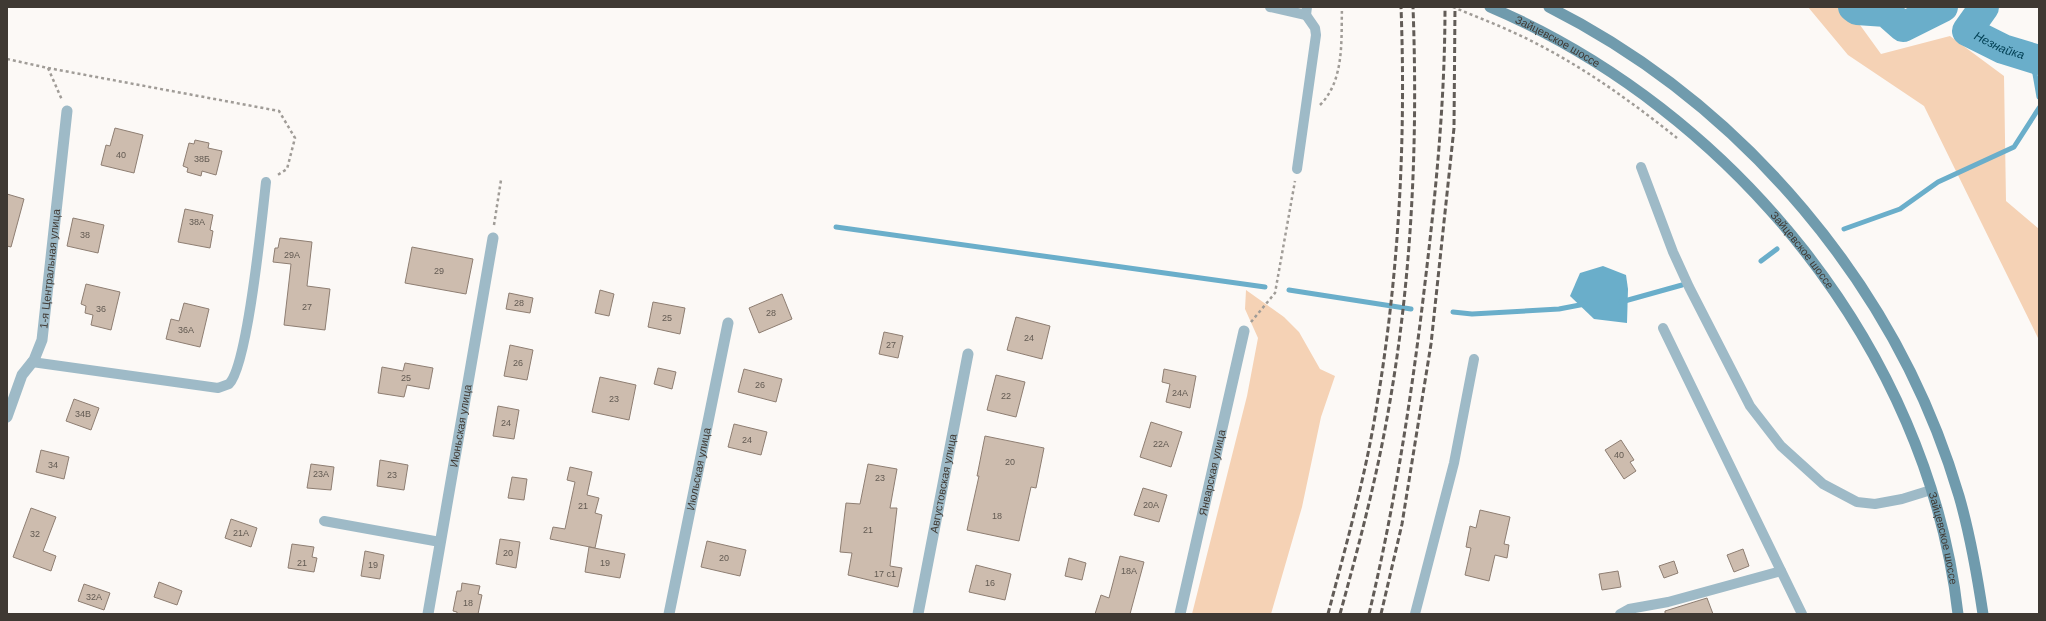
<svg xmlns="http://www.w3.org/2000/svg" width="2046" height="621" viewBox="0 0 2046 621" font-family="Arial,sans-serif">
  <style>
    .green { fill: #f5d2b5 }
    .water { fill: #6aaeca }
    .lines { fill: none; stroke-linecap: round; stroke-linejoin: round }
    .stream { stroke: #6aaeca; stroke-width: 5 }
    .river { stroke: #6aaeca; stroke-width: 30 }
    .building { fill: #cdbcae; stroke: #8e7e72 }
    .path { stroke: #a09c97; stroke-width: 2.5; stroke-dasharray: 3 3; stroke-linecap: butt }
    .service { stroke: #9ebac7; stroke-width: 10 }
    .minor { stroke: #9ebac7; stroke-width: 11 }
    .secondary { stroke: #709bad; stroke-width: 11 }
    .rail { stroke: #625c57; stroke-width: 3; stroke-dasharray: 6 3; stroke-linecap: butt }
    .path-bridge { stroke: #a09c97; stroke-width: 2.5; stroke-dasharray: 3 3; stroke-linecap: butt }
    .labels { text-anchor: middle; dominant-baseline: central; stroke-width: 3.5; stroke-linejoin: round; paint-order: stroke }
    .number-label { font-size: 9px; fill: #625a52 }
    .street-label { font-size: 11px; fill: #3f3933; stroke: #fcf9f6 }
    .water-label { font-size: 12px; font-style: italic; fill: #034155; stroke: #fcf9f6 }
  </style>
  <rect width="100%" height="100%" fill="#fcf9f6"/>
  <g class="green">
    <path d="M1808 7H1847L1881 54 1950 36 2004 76 2006 201 2039 229 2038 338 1924 106 1848 55Z"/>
    <path d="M1246 290 1284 317 1299 332 1320 369 1335 376 1321 417 1302 507 1271 614H1192L1247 396 1258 338 1245 309Z"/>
  </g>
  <path class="water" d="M1603 266 1626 275 1628 289 1627 323 1594 319 1570 296 1580 273Z"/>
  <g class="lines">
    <g class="stream">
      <path d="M2028 57 2035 74 2039 97"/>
      <path d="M836 227 1265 287"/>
      <path d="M1844 229 1900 209 1938 182 2014 147 2039 108"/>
      <path d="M1761 261 1777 249"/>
      <path d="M1289 290 1411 309"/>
      <path d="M1621 302 1682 285"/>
      <path d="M1453 312 1472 314 1559 309 1585 304"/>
    </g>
    <g class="river">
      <path d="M1853 7 1857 10 1886 12 1903 27 1943 7"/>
      <path id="s1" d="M1984 7 1967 31 2003 49 2039 60"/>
    </g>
  </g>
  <g class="building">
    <path d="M115 128 143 135 134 173 101 165 106 145 110 146Z"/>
    <path d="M195 140 209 143 208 148 222 151 216 175 202 171 201 176 187 172 188 168 183 166 189 143 194 144Z"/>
    <path d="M7 194 24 199 11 247 7 246Z"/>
    <path d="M185 209 213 215 210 230 213 231 210 248 178 242Z"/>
    <path d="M73 218 104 225 98 253 67 246Z"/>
    <path d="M280 238 312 242 307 286 330 289 325 330 284 325 291 264 273 262 275 248H278Z"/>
    <path d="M412 247 473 259 466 294 405 283Z"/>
    <path d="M86 284 120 292 111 330 91 325 93 315 85 313 86 306 81 304Z"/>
    <path d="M600 290 614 294 609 316 595 313Z"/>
    <path d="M509 293 533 298 530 313 506 309Z"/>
    <path d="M782 294 792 319 759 333 749 308Z"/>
    <path d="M653 302 685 308 680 334 648 327Z"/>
    <path d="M184 303 209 309 200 347 166 339 171 319 179 321Z"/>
    <path d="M1016 317 1050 326 1042 359 1007 350Z"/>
    <path d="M884 332 903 336 898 358 879 354Z"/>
    <path d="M510 345 533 350 527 380 504 376Z"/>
    <path d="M405 363 433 368 429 389 407 385 404 397 378 393 382 367 403 371Z"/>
    <path d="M658 368 676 372 672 389 654 384Z"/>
    <path d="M744 369 782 379 776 402 738 392Z"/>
    <path d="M1164 369 1196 376 1190 408 1166 402 1170 384 1162 382Z"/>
    <path d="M996 375 1025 382 1016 417 987 410Z"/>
    <path d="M600 377 636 385 629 420 592 412Z"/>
    <path d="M74 399 99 408 91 430 66 421Z"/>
    <path d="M498 406 519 410 514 439 493 436Z"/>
    <path d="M1151 422 1182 432 1171 467 1140 457Z"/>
    <path d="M734 424 767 432 761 455 728 447Z"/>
    <path d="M985 436 1044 448 1036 488 1031 487 1019 541 967 530 979 476H977Z"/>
    <path d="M1621 440 1634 460 1630 462 1636 471 1624 479 1605 450Z"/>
    <path d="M41 450 69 457 64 479 36 472Z"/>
    <path d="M380 460 408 465 404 490 377 486Z"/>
    <path d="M311 464 334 467 331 490 307 488Z"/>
    <path d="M868 464 897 469 890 508H897L890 566 902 568 898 587 848 575 852 553 840 552 846 503 860 504Z"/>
    <path d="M570 467 592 472 587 495 599 498 595 513 602 515 595 548 550 539 553 527 565 529 575 482 567 480Z"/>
    <path d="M512 477 527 479 524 500 508 498Z"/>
    <path d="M1143 488 1167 495 1159 522 1134 515Z"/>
    <path d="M31 508 56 517 43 551 56 556 51 571 13 557Z"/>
    <path d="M1480 510 1510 517 1504 544 1509 545 1507 558 1495 555 1489 581 1465 575 1471 548 1466 547 1470 526 1476 528Z"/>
    <path d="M231 519 257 528 251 547 225 538Z"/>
    <path d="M500 539 520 542 516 568 496 564Z"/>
    <path d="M707 541 746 550 740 576 701 567Z"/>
    <path d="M292 544 314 547 312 557 317 558 314 572 288 568Z"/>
    <path d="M589 547 625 554 620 578 585 572Z"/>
    <path d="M1743 549 1749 566 1734 572 1727 555Z"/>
    <path d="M365 551 384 555 380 579 361 576Z"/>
    <path d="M1120 556 1144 562 1130 614H1095L1101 595 1109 598Z"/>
    <path d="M1069 558 1086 563 1082 580 1065 576Z"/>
    <path d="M1674 561 1678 573 1664 578 1659 566Z"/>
    <path d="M976 565 1011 574 1005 600 969 592Z"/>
    <path d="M1618 571 1621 587 1602 590 1599 574Z"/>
    <path d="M159 582 182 591 177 605 154 597Z"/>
    <path d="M462 583 480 586 478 594 482 595 478 614H457V612L453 611 457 591H461Z"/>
    <path d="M84 584 110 593 104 610 78 601Z"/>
    <path d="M1707 598 1713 614H1665V611Z"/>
  </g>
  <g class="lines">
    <g class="path">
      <path d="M7 59 48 68 62 100"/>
      <path d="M48 68 279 111 295 138 287 169 276 176"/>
      <path d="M1320 105C1345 80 1341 39 1342 7"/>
      <path d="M494 225 501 180"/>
      <path d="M1251 322 1275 293 1295 181"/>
    </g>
    <g class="service">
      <path d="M1270 7 1306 15 1307 7"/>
      <path d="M1641 167 1673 252 1689 287 1750 406 1781 446 1823 484 1857 502 1875 504 1902 499 1931 490"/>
      <path d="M1297 169 1316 35 1315 28 1306 15"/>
      <path d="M1663 328 1802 614"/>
      <path d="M32 362 218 388 229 384C248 365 262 217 266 182"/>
      <path d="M324 521 440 542"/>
      <path d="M1415 614 1454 463 1474 359"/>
      <path d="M1620 614 1629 609 1668 602 1781 571"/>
    </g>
    <g class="minor">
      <path id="s2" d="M7 417 22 375 34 360 42 340 67 111"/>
      <path id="s3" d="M428 614 493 238"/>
      <path id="s4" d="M669 614 728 323"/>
      <path id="s5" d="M918 614 968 354"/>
      <path id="s6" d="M1180 614 1244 331"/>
    </g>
    <g class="secondary">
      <path id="s7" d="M1490 7C1732 110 1928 349 1958 614"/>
      <path d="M1549 7C1743 105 1897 286 1959 496 1970 534 1977 574 1983 614"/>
    </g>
    <g class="rail">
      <path d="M1328 614C1346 545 1366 475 1377 404 1399 273 1406 139 1401 7"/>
      <path d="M1340 614C1359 545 1377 477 1389 407 1412 276 1418 140 1413 7"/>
      <path d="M1369 614C1395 505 1412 394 1425 283 1436 191 1445 100 1445 7"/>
      <path d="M1381 614 1402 524 1431 344 1454 128 1455 7"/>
    </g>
    <path class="path-bridge" d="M1453 7C1474 16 1496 24 1517 34 1575 61 1627 98 1677 138"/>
  </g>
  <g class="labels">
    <g class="number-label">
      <text x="121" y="155">40</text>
      <text x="202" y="159">38Б</text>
      <text x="197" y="222">38А</text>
      <text x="85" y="235">38</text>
      <text x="292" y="255">29А</text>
      <text x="439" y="271">29</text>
      <text x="519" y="303">28</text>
      <text x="307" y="307">27</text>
      <text x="101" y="309">36</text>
      <text x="771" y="313">28</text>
      <text x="667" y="318">25</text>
      <text x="186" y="330">36А</text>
      <text x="1029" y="338">24</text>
      <text x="891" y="345">27</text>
      <text x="518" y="363">26</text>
      <text x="406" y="378">25</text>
      <text x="760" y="385">26</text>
      <text x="1180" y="393">24А</text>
      <text x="1006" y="396">22</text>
      <text x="614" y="399">23</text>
      <text x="83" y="414">34В</text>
      <text x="506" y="423">24</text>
      <text x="747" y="440">24</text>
      <text x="1161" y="444">22А</text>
      <text x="1619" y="455">40</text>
      <text x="1010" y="462">20</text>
      <text x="53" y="465">34</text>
      <text x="321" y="474">23А</text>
      <text x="392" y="475">23</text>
      <text x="880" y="478">23</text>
      <text x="1151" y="505">20А</text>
      <text x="583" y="506">21</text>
      <text x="997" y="516">18</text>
      <text x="868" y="530">21</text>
      <text x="241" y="533">21А</text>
      <text x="35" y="534">32</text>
      <text x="508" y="553">20</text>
      <text x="724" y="558">20</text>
      <text x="302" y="563">21</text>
      <text x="605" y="563">19</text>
      <text x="373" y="565">19</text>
      <text x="1129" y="571">18А</text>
      <text x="885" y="574">17 с1</text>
      <text x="990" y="583">16</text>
      <text x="94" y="597">32А</text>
      <text x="468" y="603">18</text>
    </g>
    <g class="street-label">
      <text stroke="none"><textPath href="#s7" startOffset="76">Зайцевское шоссе</textPath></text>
      <text stroke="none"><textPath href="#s7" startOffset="400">Зайцевское шоссе</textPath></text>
      <text stroke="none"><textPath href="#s2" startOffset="157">1-я Центральная улица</textPath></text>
      <text stroke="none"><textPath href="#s3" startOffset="191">Июньская улица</textPath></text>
      <text stroke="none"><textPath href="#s4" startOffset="148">Июльская улица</textPath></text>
      <text stroke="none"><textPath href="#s6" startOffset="145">Январская улица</textPath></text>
      <text stroke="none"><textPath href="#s5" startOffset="133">Августовская улица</textPath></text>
      <text stroke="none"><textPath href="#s7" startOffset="724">Зайцевское шоссе</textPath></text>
    </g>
    <g class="water-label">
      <text stroke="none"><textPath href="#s1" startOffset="65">Незнайка</textPath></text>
    </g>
  </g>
  <rect width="2046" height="621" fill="none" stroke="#3f3933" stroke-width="16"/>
</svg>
